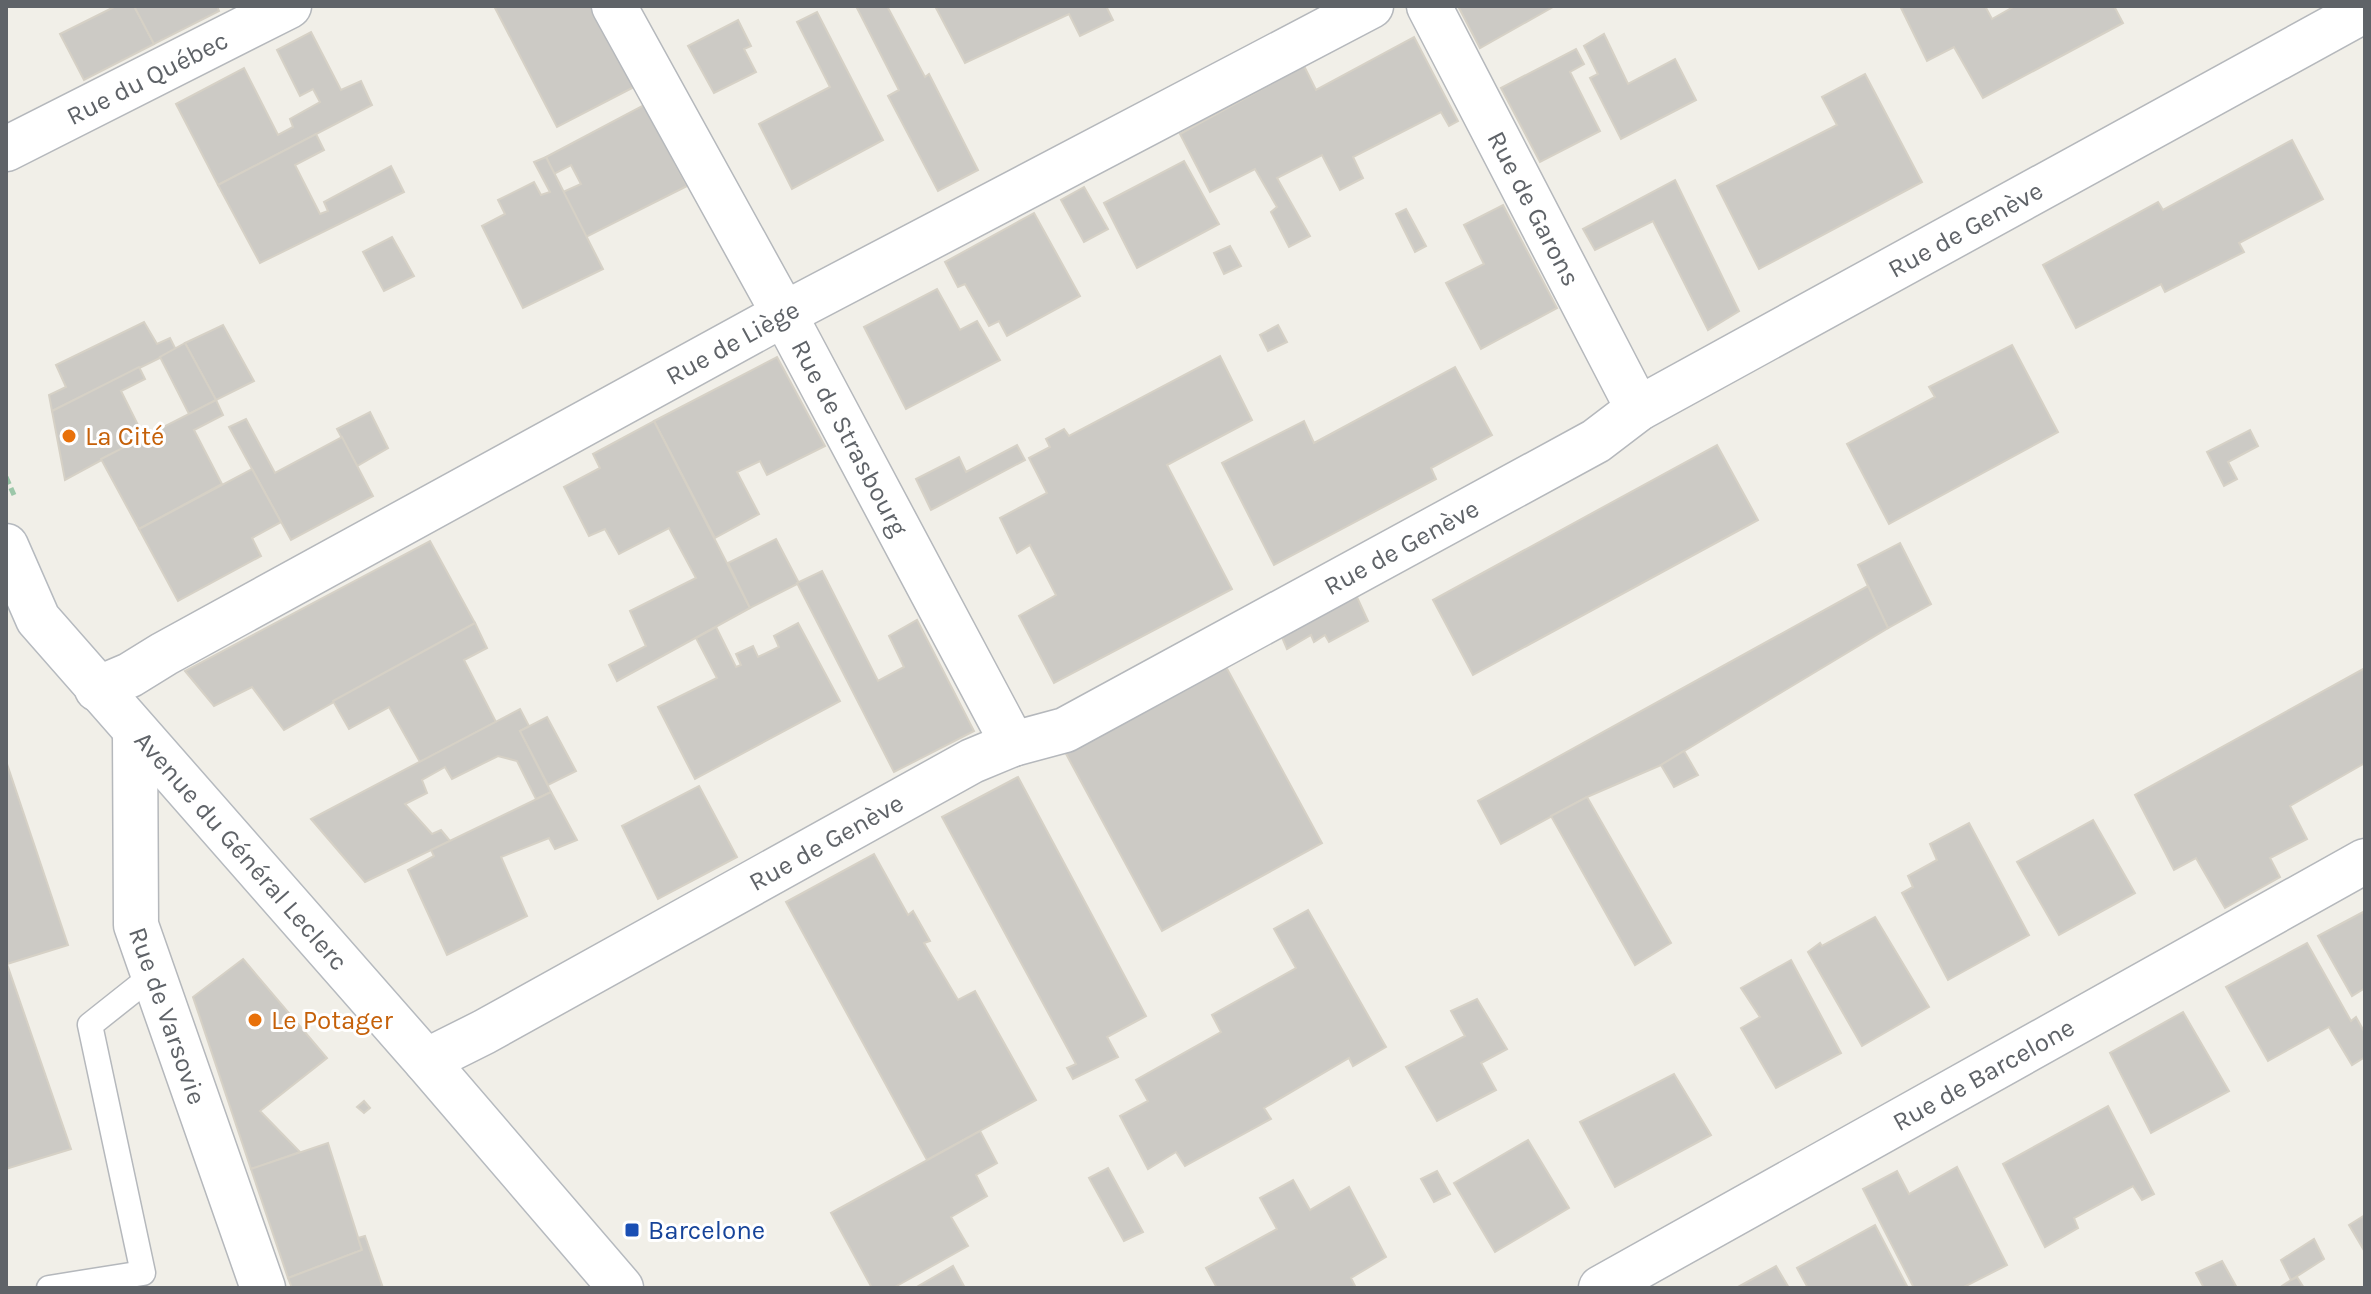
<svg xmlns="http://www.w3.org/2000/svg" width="2371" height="1294" viewBox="0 0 2371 1294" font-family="Karla,sans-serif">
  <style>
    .building { fill: #cccac5; stroke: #d6d1c6; stroke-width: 2 }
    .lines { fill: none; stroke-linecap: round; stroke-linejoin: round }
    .lane-casing { stroke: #b5b8bc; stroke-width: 27 }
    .street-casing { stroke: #b5b8bc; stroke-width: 47 }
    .secondary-casing { stroke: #b6babf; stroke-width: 47 }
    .path { stroke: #9cc7a9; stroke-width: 5; stroke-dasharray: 8 4; stroke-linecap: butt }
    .lane { stroke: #fff; stroke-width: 24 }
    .street { stroke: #fff; stroke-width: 44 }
    .secondary { stroke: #fff; stroke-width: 44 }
    .food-dot { fill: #e8710a; stroke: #fff; stroke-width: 3 }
    .transit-dot { fill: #1a4fb4; stroke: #fff; stroke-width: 3 }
    .labels { text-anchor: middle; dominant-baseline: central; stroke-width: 6; stroke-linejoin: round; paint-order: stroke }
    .street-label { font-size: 26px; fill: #5f6368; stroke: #fff }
    .food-label { font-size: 26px; fill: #c56008; stroke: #fff; text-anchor: start }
    .transit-label { font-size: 26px; fill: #164399; stroke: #fff; text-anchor: start }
  </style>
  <rect width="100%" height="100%" fill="#f1efe8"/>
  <g class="building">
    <path d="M116 6H134L154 44 84 80 60 34Z"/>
    <path d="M134 6H217L219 11 154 44Z"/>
    <path d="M494 6H591L634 87 557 127Z"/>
    <path d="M856 6H887L925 77 929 74 978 170 938 191 888 96 899 90Z"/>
    <path d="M935 6H1106L1113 20 1080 36 1069 14 965 63Z"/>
    <path d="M1458 6H1553V7L1480 48Z"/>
    <path d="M1905 6H1985L1992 19 2015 6H2114L2123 23 1983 98 1954 47 1927 61 1901 8Z"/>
    <path d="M817 12 883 140 792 189 759 124 830 87 797 22Z"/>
    <path d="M738 20 751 46 744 49 756 72 714 93 688 46Z"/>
    <path d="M311 32 341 90 361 81 372 105 218 185 176 104 244 68 278 135 293 127 290 119 320 102 313 89 300 96 277 50Z"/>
    <path d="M1604 34 1628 84 1675 59 1696 100 1621 139 1590 78 1598 74 1584 46Z"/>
    <path d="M1414 37 1458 121 1449 126 1441 112 1353 157 1363 178 1340 190 1322 155 1277 178 1310 236 1289 247 1271 212 1277 207 1255 169 1210 192 1180 134 1304 66 1316 90Z"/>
    <path d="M1576 49 1584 64 1570 72 1600 131 1540 162 1501 88Z"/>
    <path d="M1865 74 1922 182 1759 269 1717 186 1837 125 1822 97Z"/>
    <path d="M644 105 687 186 586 237 563 192 581 184 571 165 554 174 546 157Z"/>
    <path d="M316 134 324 150 295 165 320 214 328 211 324 202 391 166 404 192 260 263 218 185Z"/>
    <path d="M2292 140 2323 199 2239 243 2244 252 2165 292 2161 284 2076 328 2043 265 2158 202 2163 210Z"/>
    <path d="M546 157 603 269 523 308 482 226 505 214 498 200 534 182 541 195 550 192 534 162Z"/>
    <path d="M1184 161 1219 224 1137 268 1104 203Z"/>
    <path d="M1675 180 1739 311 1708 330 1653 221 1595 250 1583 229Z"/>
    <path d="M1084 187 1108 229 1084 242 1061 200Z"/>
    <path d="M1503 205 1557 308 1481 349 1446 283 1484 264 1464 225Z"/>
    <path d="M1406 209 1426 246 1415 252 1396 214Z"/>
    <path d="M1034 213 1080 296 1007 336 999 321 989 326 965 284 958 287 945 262Z"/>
    <path d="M392 237 414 276 384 291 363 252Z"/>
    <path d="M1230 246 1241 266 1224 274 1214 253Z"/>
    <path d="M937 289 960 330 977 321 1000 360 906 409 864 327Z"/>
    <path d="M144 322 157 344 170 338 176 350 52 411 49 395 66 387 56 365Z"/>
    <path d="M223 325 254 381 216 400 185 343Z"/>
    <path d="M1278 325 1287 342 1268 351 1260 335Z"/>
    <path d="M185 343 216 400 189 414 160 357Z"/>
    <path d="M2012 345 2058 432 1889 524 1847 444 1935 397 1929 387Z"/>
    <path d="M1220 356 1252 420 1167 465 1232 589 1054 683 1019 616 1056 595 1030 545 1017 553 1000 518 1047 493 1029 458 1050 447 1046 439 1064 429 1069 436Z"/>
    <path d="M777 357 825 446 767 475 760 461 737 472 759 514 715 538 654 421Z"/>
    <path d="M139 367 145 379 121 391 144 437 65 480 52 411Z"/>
    <path d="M1455 367 1492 435 1431 468 1436 479 1274 565 1222 463 1304 421 1314 443Z"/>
    <path d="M216 400 223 415 194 430 222 484 139 529 101 459Z"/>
    <path d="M370 412 388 448 357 466 337 429Z"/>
    <path d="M246 419 275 473 342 437 373 496 291 540 229 427Z"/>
    <path d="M654 421 750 608 617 681 609 665 646 646 630 611 696 578 669 528 619 554 605 529 589 536 564 487 600 468 593 454Z"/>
    <path d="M2250 430 2258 446 2228 462 2237 479 2224 486 2207 452Z"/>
    <path d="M1017 445 1025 460 931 510 916 479 959 457 966 472Z"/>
    <path d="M1717 445 1758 520 1473 675 1433 600Z"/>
    <path d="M252 469 281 522 252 538 261 556 178 601 139 529Z"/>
    <path d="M776 539 799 583 750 608 728 563Z"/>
    <path d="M430 541 475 623 284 730 252 687 214 706 185 671Z"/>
    <path d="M1900 543 1931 604 1888 628 1858 565Z"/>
    <path d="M822 571 878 681 904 667 889 636 917 620 974 731 894 772 797 583Z"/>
    <path d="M1868 586 1888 628 1661 765 1587 797 1501 844 1478 801Z"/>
    <path d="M1356 595 1368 621 1329 642 1325 635 1314 642 1311 635 1287 649 1281 635Z"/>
    <path d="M475 623 487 648 464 660 496 722 420 762 389 707 349 729 333 701Z"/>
    <path d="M798 623 840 701 695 779 658 707 717 678 696 638 716 627 736 667 741 665 736 654 753 646 758 657 779 647 774 636Z"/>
    <path d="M1225 665 1322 843 1162 931 1065 752Z"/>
    <path d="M2365 668V763L2290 806 2307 839 2270 858 2280 877 2225 908 2196 858 2174 870 2135 795Z"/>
    <path d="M520 709 529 726 520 731 551 792 536 799 517 761 498 756 452 779 445 767 422 780 427 793 405 804 432 834 441 830 450 841 365 882 311 819Z"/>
    <path d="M547 717 576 771 548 785 520 731Z"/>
    <path d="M1684 751 1698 775 1674 787 1661 765Z"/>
    <path d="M6 761 68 945 7 964 71 1149 6 1169Z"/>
    <path d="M1018 777 1146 1016 1107 1037 1118 1057 1073 1079 1067 1068 1076 1064 942 817Z"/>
    <path d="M699 786 737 857 658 899 622 826Z"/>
    <path d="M551 792 577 840 555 849 549 838 501 857 527 916 447 955 408 870 434 856 431 850Z"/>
    <path d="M1587 797 1671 943 1635 965 1551 816Z"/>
    <path d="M2093 820 2135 893 2059 935 2017 862Z"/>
    <path d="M1969 823 2029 935 1948 980 1902 893 1913 887 1908 876 1937 860 1930 844Z"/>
    <path d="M874 854 908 915 913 911 930 941 924 943 958 1000 975 991 1036 1100 927 1160 786 902Z"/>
    <path d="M1308 910 1386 1047 1353 1066 1349 1058 1264 1108 1271 1119 1185 1166 1176 1152 1148 1169 1120 1116 1148 1101 1136 1080 1221 1032 1212 1015 1296 968 1274 929Z"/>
    <path d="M2365 911V988L2352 996 2318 936Z"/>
    <path d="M1875 917 1929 1007 1862 1046 1808 952 1820 943 1822 946Z"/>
    <path d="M2307 943 2351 1021 2356 1017 2365 1033V1057L2352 1065 2329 1027 2268 1061 2226 987Z"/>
    <path d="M243 959 327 1058 260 1111 300 1152 251 1169 193 997Z"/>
    <path d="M1791 960 1841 1053 1776 1088 1741 1028 1760 1017 1741 988Z"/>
    <path d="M1477 999 1507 1049 1481 1063 1496 1090 1437 1121 1406 1067 1465 1036 1451 1011Z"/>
    <path d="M2183 1012 2229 1091 2151 1133 2110 1053Z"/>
    <path d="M1674 1074 1711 1135 1615 1187 1580 1122Z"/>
    <path d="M364 1101 370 1108 364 1113 357 1107Z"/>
    <path d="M2108 1106 2154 1194 2142 1200 2133 1186 2074 1218 2078 1228 2045 1247 2003 1164Z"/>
    <path d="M980 1131 997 1163 976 1175 987 1196 951 1217 968 1246 893 1288H872L831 1213Z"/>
    <path d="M1528 1140 1569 1208 1495 1252 1454 1183Z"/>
    <path d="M328 1143 362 1250 288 1278 251 1169Z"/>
    <path d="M1957 1167 2007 1265 1962 1288H1914L1863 1189 1897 1171 1909 1194Z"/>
    <path d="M1108 1168 1143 1232 1124 1241 1089 1178Z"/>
    <path d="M1437 1171 1450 1194 1434 1202 1421 1179Z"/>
    <path d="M1293 1180 1310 1210 1349 1187 1386 1257 1351 1278 1356 1288H1217L1206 1268 1277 1229 1260 1198Z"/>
    <path d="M2365 1215V1252L2349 1225Z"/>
    <path d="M1875 1225 1908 1288H1808L1797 1268Z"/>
    <path d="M365 1236 383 1288H292L288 1278 362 1250 358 1238Z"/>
    <path d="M2314 1239 2324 1259 2291 1280 2281 1260Z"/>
    <path d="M2222 1261 2237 1288H2204L2196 1273Z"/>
    <path d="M953 1266 965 1288H915Z"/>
    <path d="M1776 1266 1789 1288H1735L1738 1287Z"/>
    <path d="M2297 1277 2304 1288H2279L2291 1280Z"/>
  </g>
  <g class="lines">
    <g class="lane-casing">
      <path id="lane" d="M49 1288 143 1273 90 1025 153 975"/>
    </g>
    <g class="street-casing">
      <g id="street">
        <path id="s1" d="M614 6 784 314 1013 744"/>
        <path id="s2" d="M1429 6 1638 409"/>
        <path id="s3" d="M6 149 289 6"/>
        <path id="s4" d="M97 689 130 675 164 654 784 314 1371 6"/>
        <path id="s5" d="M135 731 136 925 263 1288"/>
        <path id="s6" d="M426 1061 484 1032 972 761 1013 744 1065 730 1596 441 1638 409 2365 10"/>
        <path id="s7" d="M1601 1288 2365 861"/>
      </g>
    </g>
    <g class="secondary-casing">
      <g id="secondary">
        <path id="s8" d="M6 546 38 619 426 1061 621 1288"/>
      </g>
    </g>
    <path class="path" d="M6 477 14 495"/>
    <use href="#lane" class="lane"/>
    <use href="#street" class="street"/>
    <use href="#secondary" class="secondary"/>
  </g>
  <g class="food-dot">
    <circle cx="69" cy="436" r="8"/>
    <circle cx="255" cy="1020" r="8"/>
  </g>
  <rect class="transit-dot" x="624" y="1222" width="16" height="16" rx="4"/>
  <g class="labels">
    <g class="street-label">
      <text stroke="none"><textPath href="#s3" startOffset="158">Rue du Québec</textPath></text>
      <text stroke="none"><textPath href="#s2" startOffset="228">Rue de Garons</textPath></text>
      <text stroke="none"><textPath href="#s6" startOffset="1752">Rue de Genève</textPath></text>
      <text stroke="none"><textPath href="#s4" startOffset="724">Rue de Liège</textPath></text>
      <text stroke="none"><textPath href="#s1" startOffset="492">Rue de Strasbourg</textPath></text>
      <text stroke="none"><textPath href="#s6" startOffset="1104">Rue de Genève</textPath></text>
      <text stroke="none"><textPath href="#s6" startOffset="456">Rue de Genève</textPath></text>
      <text stroke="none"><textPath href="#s8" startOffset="388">Avenue du Général Leclerc</textPath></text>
      <text stroke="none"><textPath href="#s5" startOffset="290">Rue de Varsovie</textPath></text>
      <text stroke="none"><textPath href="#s7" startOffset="438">Rue de Barcelone</textPath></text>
    </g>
    <g class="food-label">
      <text x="85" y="436">La Cité</text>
      <text x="271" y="1020">Le Potager</text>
    </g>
    <g class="transit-label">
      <text x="648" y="1230">Barcelone</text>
    </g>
  </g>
  <rect width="2371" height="1294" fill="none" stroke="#5f6368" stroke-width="16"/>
</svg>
